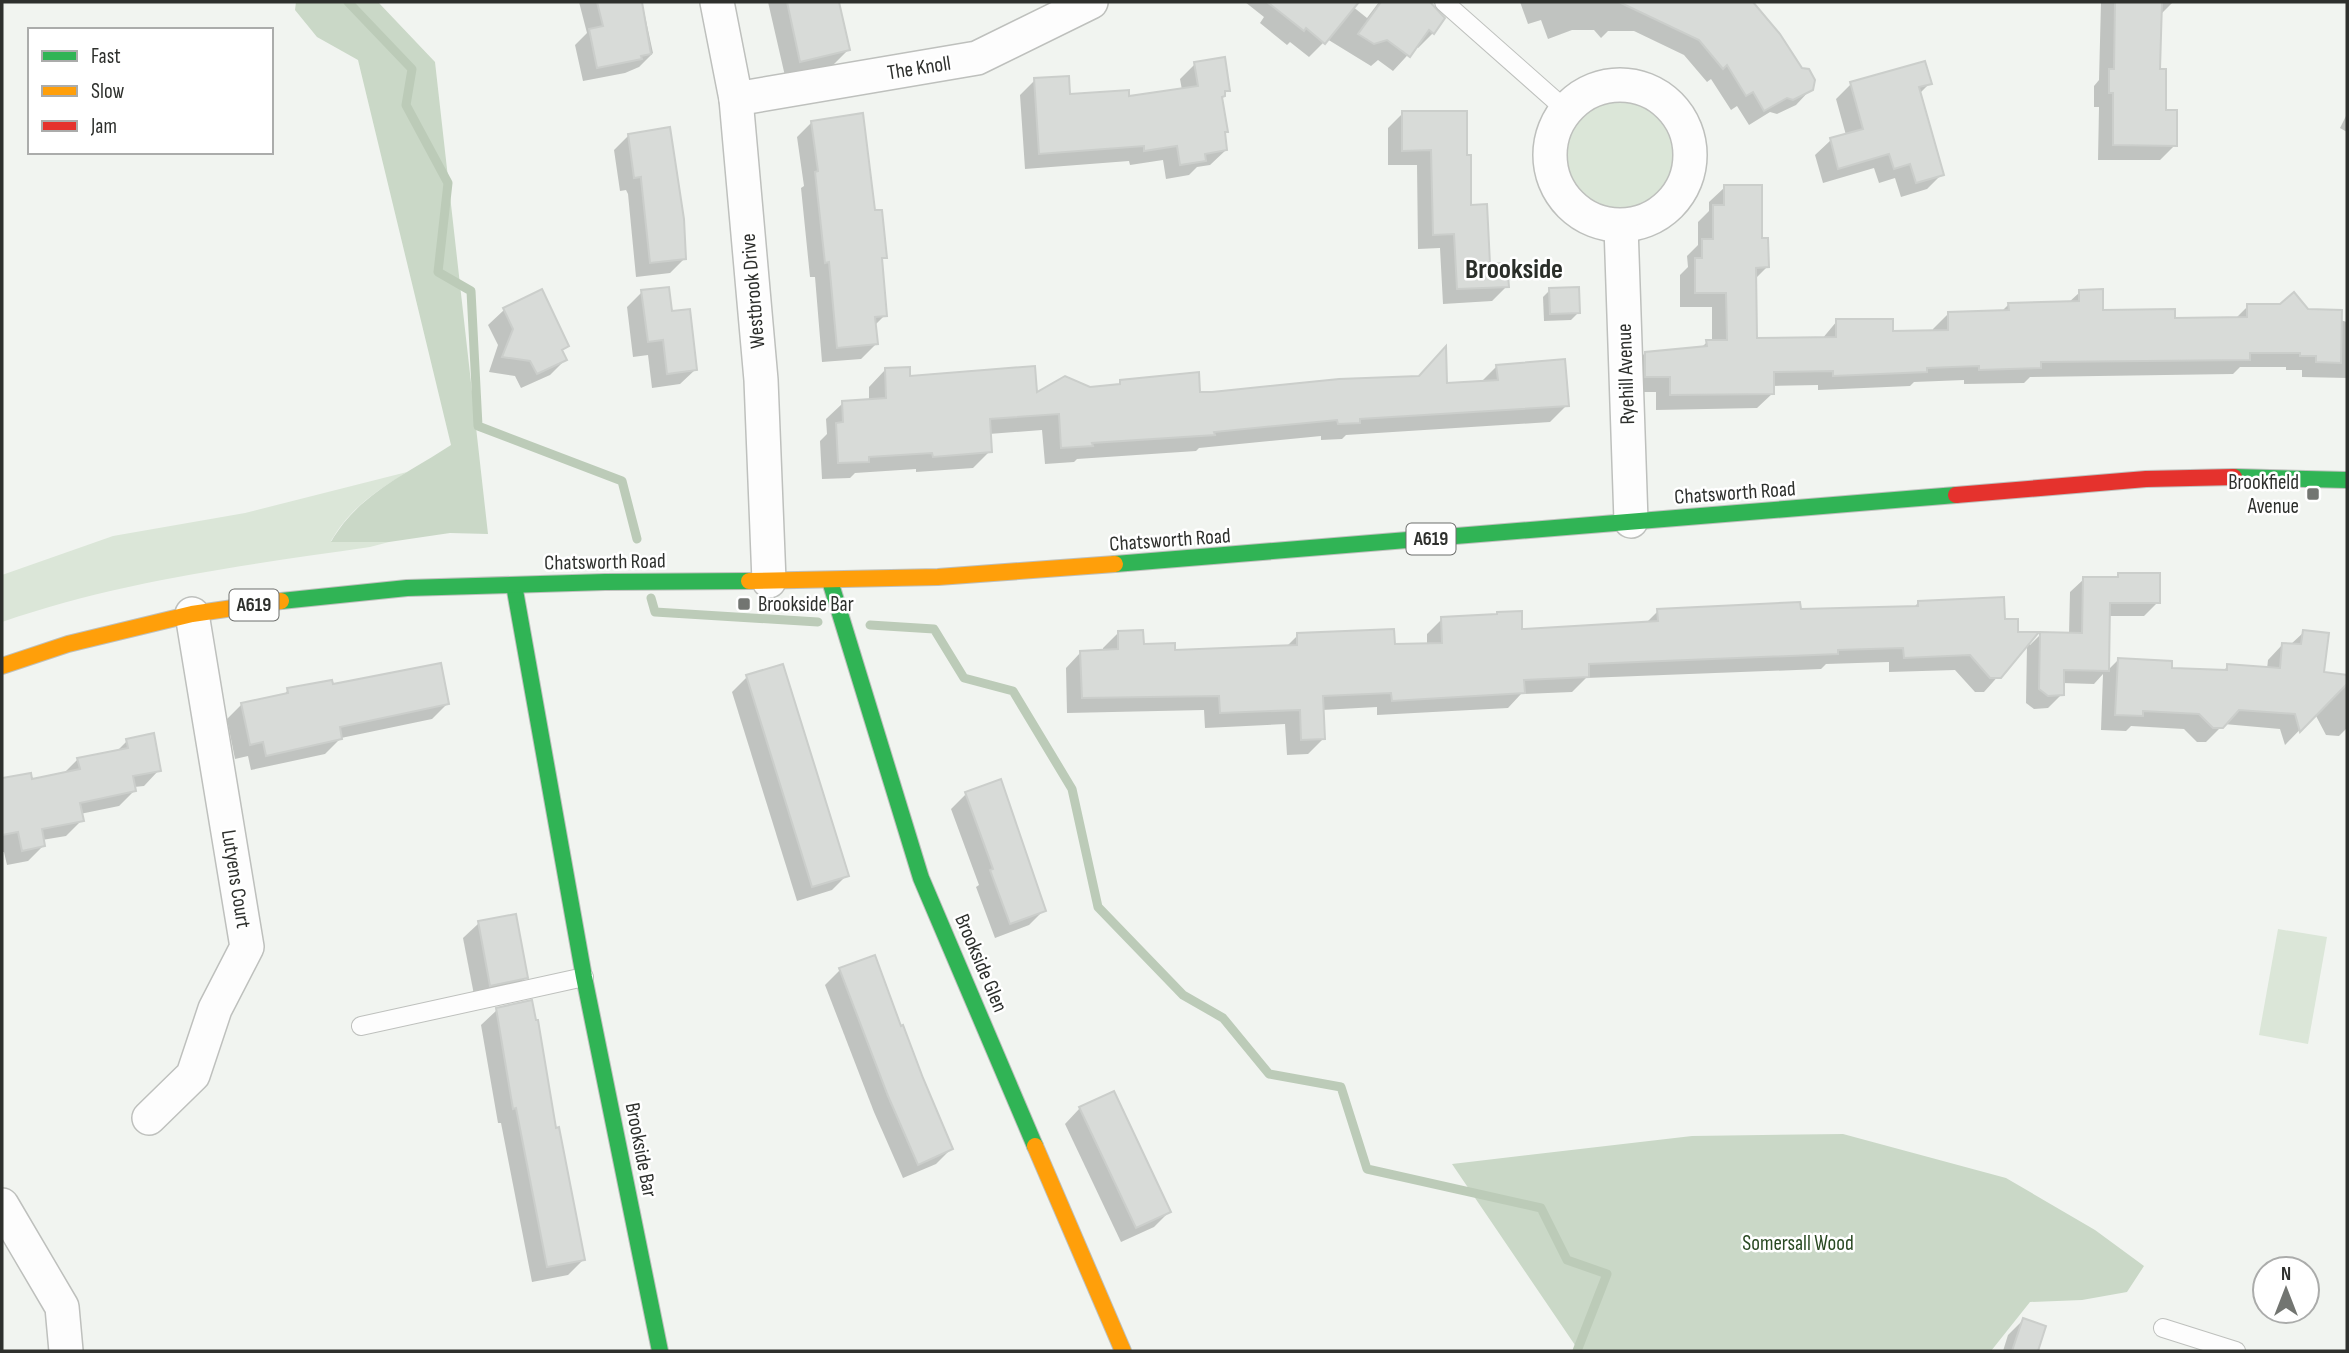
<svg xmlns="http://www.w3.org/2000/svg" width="2349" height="1353" viewBox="0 0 2349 1353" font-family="'Sofia Sans Condensed',sans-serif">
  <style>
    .green { fill: #dbe6d8 }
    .forest { fill: #cad8c7 }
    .shadow { fill: #0003 }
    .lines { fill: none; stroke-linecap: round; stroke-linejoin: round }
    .stream { stroke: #bccbb8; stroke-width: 9 }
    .building { fill: #d8dbd8; stroke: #cbcecb; stroke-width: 2 }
    .lane-casing { stroke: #bec0bd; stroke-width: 20 }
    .street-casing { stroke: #bec0bd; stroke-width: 36 }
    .fast-casing { stroke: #bec0bd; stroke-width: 18 }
    .slow-casing { stroke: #bec0bd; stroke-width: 18 }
    .jam-casing { stroke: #bec0bd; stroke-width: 18 }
    .lane { stroke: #fdfdfd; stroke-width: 18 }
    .street { stroke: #fdfdfd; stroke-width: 33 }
    .fast { stroke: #30b455; stroke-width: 16 }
    .slow { stroke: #ff9f0a; stroke-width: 16 }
    .jam { stroke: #e5322d; stroke-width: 16 }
    .poi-dot { fill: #727571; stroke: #fff; stroke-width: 2.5 }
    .labels { text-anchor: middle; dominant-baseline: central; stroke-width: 5; stroke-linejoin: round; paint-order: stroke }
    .shield { fill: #fff; stroke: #6d6e6c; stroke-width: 2 }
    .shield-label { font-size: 19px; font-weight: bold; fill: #2e302d }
    .street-label { font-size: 21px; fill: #2e302d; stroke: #fff }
    .poi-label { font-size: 21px; fill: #2e302d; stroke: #fff; text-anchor: end }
    .park-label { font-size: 21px; fill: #294922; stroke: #fff }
    .district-label { font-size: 28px; font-weight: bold; fill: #2a2e29; stroke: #fff }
  </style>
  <rect width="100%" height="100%" fill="#f1f4f0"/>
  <g class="green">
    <circle cx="1620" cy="155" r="57"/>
    <path d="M407 472C375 492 350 508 331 541L389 542 370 547C246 565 120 581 2 622V575L113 536 245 513Z"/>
    <path d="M2278 929 2327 937 2308 1044 2259 1035Z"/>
  </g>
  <g class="forest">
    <path d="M296 2H378L435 62 488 534 450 533 389 542H331C359 493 406 475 451 445L358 60 317 37 295 10Z"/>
    <path d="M1843 1134 2006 1178 2095 1230 2144 1266 2127 1292 2082 1300 2030 1302 1991 1351H1579L1452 1164 1692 1136Z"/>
  </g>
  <g class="shadow">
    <path d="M579 2H642L653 53 639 67 625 73 583 81 575 45 587 33Z"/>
    <path d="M768 2H841L839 4 848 50 833 65 785 76Z"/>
    <path d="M1245 2H1347L1367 18 1379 2H1411L1419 7 1426 2 1443 19 1433 33 1418 48 1416 46 1393 71 1378 60 1371 66 1327 39 1309 57 1290 42 1287 45 1260 23 1264 17Z"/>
    <path d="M1520 2H1750L1779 35 1811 89 1796 105 1777 114 1770 112 1749 125 1737 106 1731 110 1711 79 1707 82 1684 55 1634 31H1608L1601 38 1594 30H1572L1548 39 1541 20 1528 24Z"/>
    <path d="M2101 2H2173L2160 15 2159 71 2164 112 2175 145 2160 160H2098L2099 107H2094V86L2099 80Z"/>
    <path d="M1195 64 1228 90 1221 98 1226 131 1223 134 1226 150 1210 165 1197 167 1189 175 1166 179 1163 160 1130 165 1129 161 1025 169 1020 95 1035 80 1068 96 1128 98 1182 90 1180 79Z"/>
    <path d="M1930 83 1919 94 1942 174 1927 189 1901 197 1895 178 1879 183 1874 168 1823 183 1815 155 1831 140 1846 135 1836 99 1851 84Z"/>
    <path d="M1403 113 1466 156 1469 207 1488 266 1507 286 1492 301 1443 304 1440 248 1418 249 1417 165H1388V128Z"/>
    <path d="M2347 114V132L2340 128Z"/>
    <path d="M812 122 873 212 885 257 880 262 885 315 874 326 876 344 861 359 822 362 815 277H810L801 188 804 186 797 137Z"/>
    <path d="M629 135 684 259 670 273 636 277 628 194 626 190 620 191 614 150Z"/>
    <path d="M1725 187 1760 240 1767 267 1754 280 1755 340 1822 339 1837 321 1891 332H1933V329L1949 313 2001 312 2009 304 2068 303 2080 292 2101 312 2173 320 2235 319 2248 306 2307 311 2347 322V378L2302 377V370H2286V367H2240L2233 374 2030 377 2024 383 1964 384V380L1914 382 1910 386 1818 390V385L1772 386 1773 393 1757 408 1656 410V392H1631L1630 368 1645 353 1701 348 1707 342H1712V307H1680V275L1688 267 1687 256 1698 245V222L1709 211V202Z"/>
    <path d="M1550 290 1578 313 1571 320 1544 321 1543 297Z"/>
    <path d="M541 292 567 346 561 352 565 360 550 375 521 388 515 376 489 372 498 345 488 325 504 310Z"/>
    <path d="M642 292 671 313 696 369 680 384 652 388 648 355 633 357 627 307Z"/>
    <path d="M1497 366 1567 405 1550 422 1346 435 1342 439 1321 440V436L1199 448 1196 451 1077 459 1074 462 1045 464 1042 430 989 434 990 451 973 468 916 472V469L855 473 850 478 822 479 820 441 827 434 826 419 843 403 869 401V387L885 370 909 378 1036 395 1116 386 1121 382 1199 394 1445 385 1481 382Z"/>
    <path d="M2119 575 2158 602 2144 616H2108V670L2118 660 2170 670 2222 672 2228 666 2267 669 2268 660 2283 644 2290 645 2304 632 2322 674 2347 677V728L2339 736 2326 735 2315 714 2285 745 2280 729 2224 724 2206 742H2197L2184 729 2131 726 2126 731 2101 730 2103 674 2094 684 2062 683V694L2048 708 2034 709 2026 703 2027 644 1984 692H1975L1955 670 1889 672V662L1826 664 1821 669 1586 678 1572 692 1521 694 1508 708 1377 715V707L1322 710 1323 739 1308 754 1287 755 1285 724 1205 728 1204 710 1067 713 1066 668 1081 652H1103V648L1118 633 1142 645 1173 652 1285 648 1298 635 1393 646 1427 645V634L1442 619 1521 631 1645 624 1658 611 1914 607 1919 602 2004 620 2030 645 2041 634H2069L2070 592 2084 579H2115Z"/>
    <path d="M747 677 847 875 832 890 797 901 732 692Z"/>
    <path d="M331 686 447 704 432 719 341 738 325 754 251 770 248 756 235 759 227 719 242 704 283 696 288 690Z"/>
    <path d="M127 741 159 770 144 786 134 787V791L119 806 80 814 82 820 66 836 42 840 43 846 28 861 7 865 4 852H2V780L30 775 31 781 63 774 78 759 116 752Z"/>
    <path d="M966 794 1044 910 1029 925 995 938 976 887 979 885 951 809Z"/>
    <path d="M479 923 526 977 511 992 475 1000 463 938Z"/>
    <path d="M840 970 900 1028 951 1149 936 1164 903 1178 874 1112 825 985Z"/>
    <path d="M497 1010 555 1130 583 1260 568 1275 532 1282 501 1123H498L481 1025Z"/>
    <path d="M1080 1108 1169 1212 1154 1227 1121 1242 1065 1124Z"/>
    <path d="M2023 1320 2036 1349 2043 1351H2003L2008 1335Z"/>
  </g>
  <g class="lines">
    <g class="stream">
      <path d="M348 2 412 69 406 105 448 183 438 272 471 291 478 426 622 481 637 539"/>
      <path d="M651 598 655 612 818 622"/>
      <path d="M870 625 934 629 964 678 1013 691 1072 789 1098 907 1183 995 1223 1018 1269 1074 1341 1087 1367 1169 1541 1208 1567 1260 1607 1274 1577 1351"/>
    </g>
  </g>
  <g class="building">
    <path d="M597 2H642L651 54 641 56 642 59 597 68 589 29 603 26Z"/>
    <path d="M787 2H839L850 50 800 62Z"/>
    <path d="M1267 2H1359L1325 44 1306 28 1304 31Z"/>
    <path d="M1381 2H1430L1445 18 1434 34 1429 30 1410 57 1387 40 1374 44 1358 34Z"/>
    <path d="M1619 2H1753L1780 34 1802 68 1809 69 1815 80 1813 90 1793 100 1787 98 1764 111 1753 92 1746 96 1727 65 1723 69 1699 40Z"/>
    <path d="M2115 2H2162L2160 69H2166V110H2177V146L2113 145V93H2109V69H2114Z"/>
    <path d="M1225 57 1230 91H1225V96L1222 97 1228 132H1225L1227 150 1205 154 1206 161 1180 165 1177 146 1144 151V146L1039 154 1034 78 1069 76 1070 94 1129 90V96L1198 86 1194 62Z"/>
    <path d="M1925 61 1932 84 1919 87 1944 175 1916 183 1910 164 1894 169 1889 154 1838 169 1830 138 1863 129 1850 82Z"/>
    <path d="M1402 111H1467V155H1471V205L1487 204 1490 264 1507 263 1509 287 1457 289 1454 234 1433 235 1431 150 1402 151Z"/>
    <path d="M863 113 875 210H882L887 258H882L887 316 875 317 878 344 837 348 829 262 825 263 815 172 818 171 811 121Z"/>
    <path d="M670 127 684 219 686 259 650 263 641 179V177L634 178 628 134Z"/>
    <path d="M1724 185H1762V238H1768L1769 267 1756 268 1757 338 1836 337V319H1893V331L1948 330V312L2009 310 2008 303 2079 301V290L2103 289V310L2175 309V318L2247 317V304H2280L2294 292 2308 309 2342 310 2341 363 2316 362V356H2300V353H2250V360L2041 362V368L1979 370V366L1927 368V372L1833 376V371L1774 372V394L1670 395V377H1645V352L1707 346 1706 340H1727L1726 293H1695V258H1702V239H1713V205H1724Z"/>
    <path d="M669 287 672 311 690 309 697 370 667 374 663 340 648 342 641 290Z"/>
    <path d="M1579 287 1580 313 1550 314 1549 288Z"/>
    <path d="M542 289 569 346 562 350 567 360 537 374 530 361 502 357 513 329 503 308Z"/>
    <path d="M1446 346 1447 383 1498 380 1496 365 1565 359 1569 406 1360 419V423L1338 424 1337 420 1214 432 1215 435 1092 443 1093 446 1061 448 1059 414 990 419 992 452 933 457 932 453 869 457V462L838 463 836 423 843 422 842 401 886 398 885 368 910 367V376L1035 366 1037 392 1065 376 1090 387 1120 384V380L1199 372 1200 392H1212L1339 379 1419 376Z"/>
    <path d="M2118 573H2160V603H2110L2109 671 2064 670V695L2048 696 2039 689 2040 632 2082 633 2083 577H2118Z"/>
    <path d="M2004 597 2005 619H2018V632H2039L2001 678H1990L1970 655 1904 658 1903 648 1838 650V654L1589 664V677L1524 680 1525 693 1392 701 1391 693 1323 696 1325 739 1301 740 1300 710 1220 713 1219 696 1082 698 1080 651 1118 649V631L1143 630 1144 644 1175 643V650L1297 645V633L1394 629 1395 644 1442 643 1441 617 1497 614V612L1522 611V629L1658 621 1657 609 1800 602 1801 609 1918 606V601Z"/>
    <path d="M2303 630 2329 633 2324 672 2347 675V684L2300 732 2295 714 2239 710 2223 728H2213L2199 714 2143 711V716L2115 715 2118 658 2172 661V668L2227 670V664L2280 668 2282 643 2301 644Z"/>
    <path d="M441 663 449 704 340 727 342 739 266 756 263 742 250 745 241 703 288 693 287 688 332 680 333 684Z"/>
    <path d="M783 664 849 876 812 887 746 675Z"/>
    <path d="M154 733 161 771 133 776 136 791 80 803 84 821 42 829 45 846 22 851 18 832 2 835V778L31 773 32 779 80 769 77 758 128 748 126 739Z"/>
    <path d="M1001 779 1046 911 1010 924 990 870 993 869 965 792Z"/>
    <path d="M516 914 528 978 490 986 478 921Z"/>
    <path d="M875 955 901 1026 903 1025 923 1078 953 1149 918 1165 888 1096 839 968Z"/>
    <path d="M532 1000 536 1020H538L556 1128 559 1127 585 1260 547 1267 516 1108 513 1109 496 1008Z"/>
    <path d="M1114 1091 1171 1212 1136 1228 1079 1107Z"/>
    <path d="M2023 1318 2046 1326 2038 1351H2012Z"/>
  </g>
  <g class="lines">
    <g class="lane-casing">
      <g id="lane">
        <path d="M1444 2 1566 110"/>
        <path d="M361 1026 584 977"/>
        <path d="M2163 1328 2236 1351"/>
      </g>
    </g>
    <g class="street-casing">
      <g id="street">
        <path d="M717 2 736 99 761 380 769 581"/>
        <circle cx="1620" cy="155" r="70"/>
        <path d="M736 99 977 58 1091 2"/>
        <path d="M1621 226 1631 521"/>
        <path d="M149 1118 193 1075 215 1009 247 947 192 614"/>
        <path d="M2 1205 62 1307 66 1351"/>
      </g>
    </g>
    <g class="fast-casing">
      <g id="fast">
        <path d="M2234 477 2347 480"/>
        <path d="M1115 564 1956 495"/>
        <path d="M830 581 921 878 1035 1146"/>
        <path d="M514 585 584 977 660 1351"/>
        <path d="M281 601 407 588 605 582 749 581"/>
      </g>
    </g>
    <g class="slow-casing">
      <g id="slow">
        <path d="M749 581 938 577 1115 564"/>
        <path d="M2 666 68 644 192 614 281 601"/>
        <path d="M1035 1146 1123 1351"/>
      </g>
    </g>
    <g class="jam-casing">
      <path id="jam" d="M1956 495 2146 479 2234 477"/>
    </g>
    <use href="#lane" class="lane"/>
    <use href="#street" class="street"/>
    <use href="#fast" class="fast"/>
    <use href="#slow" class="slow"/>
    <use href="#jam" class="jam"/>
  </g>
  <g class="poi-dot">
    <rect x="2306" y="487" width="14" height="14" rx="3.5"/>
    <rect x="737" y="597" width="14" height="14" rx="3.5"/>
  </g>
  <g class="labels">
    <g class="shield">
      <rect x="1406.5" y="523.5" width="49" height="31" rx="5"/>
      <rect x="229.5" y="589.5" width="49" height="31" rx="5"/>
    </g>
    <g class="shield-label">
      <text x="1431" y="539">A619</text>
      <text x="254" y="605">A619</text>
    </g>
    <g class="street-label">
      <text transform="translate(919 68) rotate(-9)">The Knoll</text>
      <text transform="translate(753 291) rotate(-95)">Westbrook Drive</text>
      <text transform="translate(1626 374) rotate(-92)">Ryehill Avenue</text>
      <text transform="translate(1735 493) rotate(-4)">Chatsworth Road</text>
      <text transform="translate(1170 540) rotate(-4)">Chatsworth Road</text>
      <text transform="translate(605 562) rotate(-1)">Chatsworth Road</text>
      <text transform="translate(236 879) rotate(81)">Lutyens Court</text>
      <text transform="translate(981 963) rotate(67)">Brookside Glen</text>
      <text transform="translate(641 1150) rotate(79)">Brookside Bar</text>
    </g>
    <g class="poi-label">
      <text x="2299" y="482">Brookfield<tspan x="2299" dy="24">Avenue</tspan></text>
      <text x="758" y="604" text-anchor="start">Brookside Bar</text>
    </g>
    <g class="park-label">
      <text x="1798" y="1243">Somersall Wood</text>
    </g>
    <g class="district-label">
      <text x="1514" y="269">Brookside</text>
    </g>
  </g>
  <rect width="2349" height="1353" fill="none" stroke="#2e302d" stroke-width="7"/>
  <rect x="28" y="28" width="245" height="126" fill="#ffffff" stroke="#abacab" stroke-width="2"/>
  <rect x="42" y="51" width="35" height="10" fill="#30b455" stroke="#abacab" stroke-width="2"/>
  <text x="91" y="63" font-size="21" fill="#2e302d">Fast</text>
  <rect x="42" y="86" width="35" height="10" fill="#ff9f0a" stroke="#abacab" stroke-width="2"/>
  <text x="91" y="98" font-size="21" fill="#2e302d">Slow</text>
  <rect x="42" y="121" width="35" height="10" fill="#e5322d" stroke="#abacab" stroke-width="2"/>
  <text x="91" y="133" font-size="21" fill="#2e302d">Jam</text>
  <g transform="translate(2286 1290)"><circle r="33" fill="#ffffff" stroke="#abacab" stroke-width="2"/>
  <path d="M0-5L12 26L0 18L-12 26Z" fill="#727571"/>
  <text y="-10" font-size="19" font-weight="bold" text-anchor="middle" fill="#2e302d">N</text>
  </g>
</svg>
